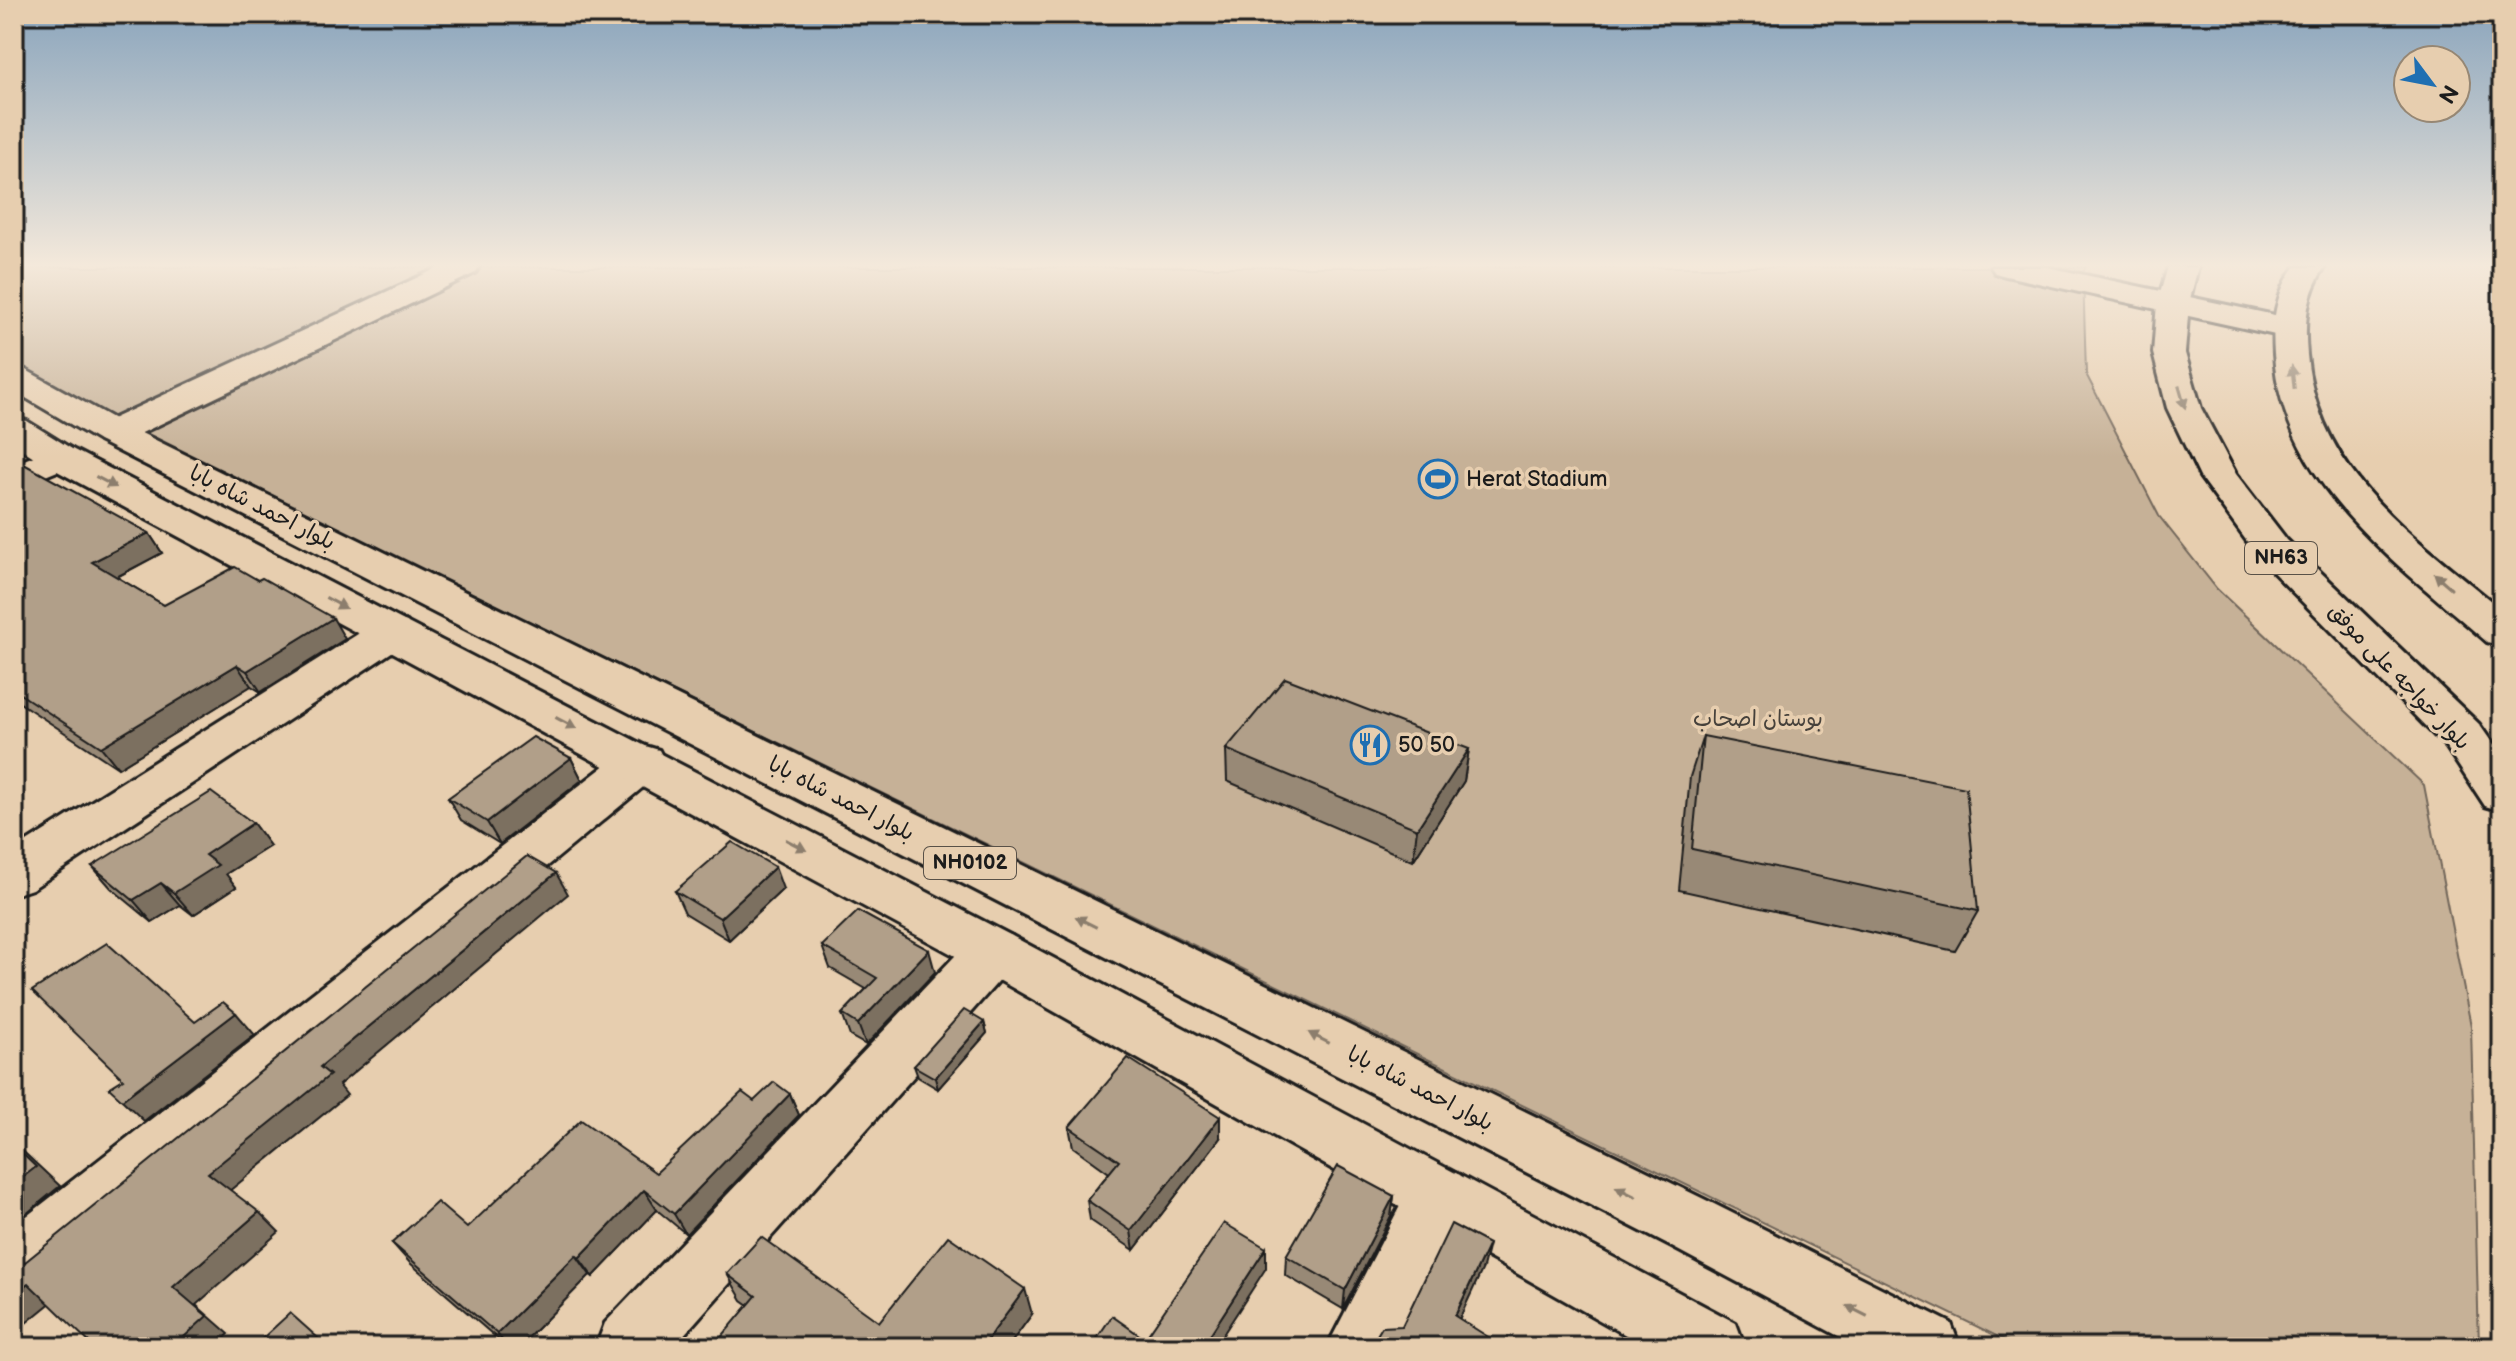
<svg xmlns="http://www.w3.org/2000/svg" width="2516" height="1361" viewBox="0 0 2516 1361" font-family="'Balsamiq Sans','Playpen Sans Arabic',sans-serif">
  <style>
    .green { fill: #c6b197; stroke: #71665a; stroke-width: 2 }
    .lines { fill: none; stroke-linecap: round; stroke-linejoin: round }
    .minor-casing { stroke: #1c1c1c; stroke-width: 6 }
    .major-casing { stroke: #1c1c1c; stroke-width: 6 }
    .highway-casing { stroke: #1c1c1c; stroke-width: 6 }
    .minor { fill: #e7ceaf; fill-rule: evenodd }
    .major { fill: #e7ceaf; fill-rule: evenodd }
    .highway { fill: #e7ceaf; fill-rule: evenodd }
    .wall { fill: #988976; stroke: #1c1c1c; stroke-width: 2 }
    .shaded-wall { fill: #7c6f60; stroke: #1c1c1c; stroke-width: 2 }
    .building { fill: #b19f89; stroke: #1c1c1c; stroke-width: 2 }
    .oneway { fill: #8c7e6d }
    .labels { text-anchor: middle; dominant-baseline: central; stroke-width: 7; stroke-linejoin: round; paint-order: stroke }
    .shield { fill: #e7ceaf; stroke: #595148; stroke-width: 2 }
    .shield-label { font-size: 20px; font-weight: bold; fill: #1c1c1c }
    .poi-label { font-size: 22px; fill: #1c1c1c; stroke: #e7ceaf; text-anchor: start }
    .street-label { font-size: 22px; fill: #1c1c1c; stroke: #e7ceaf }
    .park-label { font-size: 22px; fill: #46413b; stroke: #e7ceaf }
  </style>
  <rect width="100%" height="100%" fill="#e7ceaf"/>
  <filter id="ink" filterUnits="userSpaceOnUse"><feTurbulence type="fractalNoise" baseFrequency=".0125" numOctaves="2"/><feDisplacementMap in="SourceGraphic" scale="16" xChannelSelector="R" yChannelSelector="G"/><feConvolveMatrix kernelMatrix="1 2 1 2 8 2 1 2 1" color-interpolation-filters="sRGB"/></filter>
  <g filter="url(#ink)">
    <path class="green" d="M14 267H2086L2083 272 2086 374 2159 516 2217 589 2424 785 2471 1026 2479 1347H2019L91 408 27 372 14 359Z"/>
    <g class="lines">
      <g class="minor-casing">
        <g id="minor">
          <path d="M440 267H479L475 273 125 441 112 444 99 441 94 433 99 425Z"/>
          <path d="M59 446 72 449 77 457 72 465 14 489V464Z"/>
          <path d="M392 618 407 622 413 632 407 642 32 889 14 895V850L377 622Z"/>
          <path d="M642 745 659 750 665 762 659 774 37 1288 14 1298V1226L625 750Z"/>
          <path d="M993 929 1012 936 1020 951 1012 966 673 1347H596L605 1323 974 936Z"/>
          <path d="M1438 1167 1460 1175 1469 1196 1395 1347H1327L1416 1175Z"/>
        </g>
      </g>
      <g class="major-casing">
        <path id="major" d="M1991 267H2047L2289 318 2300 321 2305 328 2300 335 2289 338 2006 276 1995 273Z"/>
      </g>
      <g class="highway-casing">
        <g id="highway">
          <path d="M2168 267H2198L2189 303 2185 353 2201 408 2236 474 2287 540 2479 724 2502 757V811L2485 806 2447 748 2259 558 2200 477 2167 408 2153 353 2157 303Z"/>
          <path d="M2295 267H2325C2306 294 2304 323 2307 355 2318 476 2416 538 2502 610V646L2487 642C2397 563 2282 484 2274 354 2272 323 2275 293 2295 267Z"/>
          <path d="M14 367 26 370 125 425 1714 1204 1951 1323 1960 1347H1859L1670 1246 99 441 14 391Z"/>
          <path d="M14 418 27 421 72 449 1012 936 1736 1323 1745 1347H1647L974 966 46 465 14 444Z"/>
        </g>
      </g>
      <use href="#minor" class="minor"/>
      <use href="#major" class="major"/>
      <use href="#highway" class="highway"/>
    </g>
    <g class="wall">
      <path d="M14 466 149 533 162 553 117 577 164 605 345 639 261 692 251 686 118 768 14 699Z"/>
      <path d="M1703 736 1978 911 1955 951 1679 890 1690 777Z"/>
      <path d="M1226 749H1469L1464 781 1413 861 1227 781Z"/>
      <path d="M571 758 582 780 500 844 461 820 448 798Z"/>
      <path d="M253 823 270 846 226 874 236 887 193 915 180 905 152 922 111 888 92 866Z"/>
      <path d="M783 889 729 940 685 913 675 891Z"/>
      <path d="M822 946 935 972 866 1045 850 1036 842 1014 866 989 830 968Z"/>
      <path d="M984 1022 987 1033 938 1089 918 1077 914 1066Z"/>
      <path d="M790 1094 799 1115 686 1234 657 1210 593 1277 590 1275 519 1347H507L410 1263 392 1243 467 1228 656 1173 754 1101Z"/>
      <path d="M1069 1127 1220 1138 1134 1250 1090 1220 1087 1200 1109 1173 1073 1147Z"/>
      <path d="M1394 1196 1391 1216 1343 1309 1285 1275 1286 1256Z"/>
      <path d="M727 1274 879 1322 1032 1314 1008 1347 749 1305 742 1300Z"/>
    </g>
    <g class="shaded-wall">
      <path d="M149 533 162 553 107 582 92 562Z"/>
      <path d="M333 618 345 639 261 692 247 671Z"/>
      <path d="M237 665 251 686 118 768 101 747Z"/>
      <path d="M1469 749 1464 781 1413 861 1417 829Z"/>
      <path d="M571 758 582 780 500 844 487 822Z"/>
      <path d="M253 823 270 846 226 874 236 887 193 915 174 893 205 855Z"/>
      <path d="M775 867 783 889 729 940 720 918Z"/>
      <path d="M556 873 568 894 339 1085 347 1095 228 1192 208 1173 320 1067Z"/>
      <path d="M161 883 180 905 152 922 133 900Z"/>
      <path d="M929 950 935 972 866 1045 858 1024Z"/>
      <path d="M236 1013 255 1035 144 1121 122 1100Z"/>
      <path d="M984 1022 987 1033 938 1089 935 1078Z"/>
      <path d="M790 1094 799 1115 686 1234 674 1214Z"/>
      <path d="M1220 1117V1138L1134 1250 1131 1231Z"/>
      <path d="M14 1143 60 1186 14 1224Z"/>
      <path d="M644 1190 657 1210 593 1277 579 1258Z"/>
      <path d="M1394 1196 1391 1216 1343 1309 1345 1290Z"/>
      <path d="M259 1212 279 1232 196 1305 229 1334 216 1347H173V1287Z"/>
      <path d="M1489 1244 1483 1268 1450 1339 1455 1316Z"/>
      <path d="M1266 1248V1268L1215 1347H1202Z"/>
      <path d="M576 1255 590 1275 519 1347H508L497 1334Z"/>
      <path d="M28 1283 53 1301 26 1323 14 1315V1294Z"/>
      <path d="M1025 1289 1032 1314 1008 1347H982Z"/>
    </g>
    <g class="building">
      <path d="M22 463 149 533 92 562 164 605 235 567 258 580 262 578 333 618 247 671 237 665 101 747 14 690V466Z"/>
      <path d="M1285 678 1469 749 1417 829 1226 749Z"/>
      <path d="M1703 736 1966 788 1978 911 1692 849Z"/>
      <path d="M533 737 571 758 487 822 448 798Z"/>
      <path d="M211 792 253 823 205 855 218 865 174 893 161 883 133 900 92 866Z"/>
      <path d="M732 842 775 867 720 918 675 891Z"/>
      <path d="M527 856 556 873 320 1067 330 1075 208 1173 259 1212 173 1287 207 1316 173 1347H94L28 1283 14 1294V1271Z"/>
      <path d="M858 911 929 950 858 1024 842 1014 877 978 822 946Z"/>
      <path d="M107 943 195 1022 223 1002 236 1013 122 1100 109 1088 123 1079 32 991Z"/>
      <path d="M964 1010 984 1022 935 1078 914 1066Z"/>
      <path d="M1128 1058 1220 1117 1131 1231 1087 1200 1119 1161 1069 1127Z"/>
      <path d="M774 1082 790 1094 674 1214 644 1190 579 1258 576 1255 497 1334 392 1243 437 1202 467 1228 581 1120 656 1173 742 1092 754 1101Z"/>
      <path d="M14 1146 36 1167 14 1184Z"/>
      <path d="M1338 1166 1394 1196 1345 1290 1286 1256Z"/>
      <path d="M1224 1223 1266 1248 1202 1347H1091L1112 1316 1145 1339Z"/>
      <path d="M1451 1224 1489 1244 1455 1316 1504 1347H1370L1382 1327 1402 1326Z"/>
      <path d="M948 1236 1025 1289 982 1347H713L756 1296 727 1274 761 1237 879 1322Z"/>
      <path d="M290 1313 328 1347H253Z"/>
    </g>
    <defs><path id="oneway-solid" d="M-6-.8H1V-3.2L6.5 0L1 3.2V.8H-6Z" transform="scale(2)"/></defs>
    <g class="oneway">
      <use href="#oneway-solid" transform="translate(2293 377) rotate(-96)"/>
      <use href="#oneway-solid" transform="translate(2182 397) rotate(74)"/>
      <use href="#oneway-solid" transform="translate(106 482) rotate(28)"/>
      <use href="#oneway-solid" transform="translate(2443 581) rotate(-139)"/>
      <use href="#oneway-solid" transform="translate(336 603) rotate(28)"/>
      <use href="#oneway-solid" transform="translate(566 723) rotate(28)"/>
      <use href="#oneway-solid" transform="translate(796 845) rotate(28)"/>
      <use href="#oneway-solid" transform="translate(1086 922) rotate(-153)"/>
      <use href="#oneway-solid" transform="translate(1319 1038) rotate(-153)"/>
      <use href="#oneway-solid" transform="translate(1626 1192) rotate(-153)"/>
      <use href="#oneway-solid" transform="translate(1857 1311) rotate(-153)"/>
    </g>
  </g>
  <linearGradient id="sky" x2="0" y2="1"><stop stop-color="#89a4bc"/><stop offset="0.58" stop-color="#f4e9db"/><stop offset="1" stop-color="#f4e9db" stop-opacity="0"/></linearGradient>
  <rect width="2516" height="457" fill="url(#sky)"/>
  <defs>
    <g id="stadium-ring" transform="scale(2)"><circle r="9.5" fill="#e7ceaf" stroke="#1f6fb2" stroke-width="1.5"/><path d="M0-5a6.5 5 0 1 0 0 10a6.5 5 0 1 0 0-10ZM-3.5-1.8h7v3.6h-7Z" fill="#1f6fb2"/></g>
    <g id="restaurant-ring" transform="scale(2)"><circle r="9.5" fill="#e7ceaf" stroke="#1f6fb2" stroke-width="1.5"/><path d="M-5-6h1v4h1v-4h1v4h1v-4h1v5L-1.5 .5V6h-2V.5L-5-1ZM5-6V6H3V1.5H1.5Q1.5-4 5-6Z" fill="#1f6fb2"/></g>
  </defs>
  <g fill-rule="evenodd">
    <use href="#stadium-ring" x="1438" y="479"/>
    <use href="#restaurant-ring" x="1370" y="745"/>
  </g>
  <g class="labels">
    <g class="shield">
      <rect x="2245" y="542" width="72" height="32" rx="6"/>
      <rect x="924" y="847" width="92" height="32" rx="6"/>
    </g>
    <g class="shield-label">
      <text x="2281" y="558">NH63</text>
      <text x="970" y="863">NH0102</text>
    </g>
    <g class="poi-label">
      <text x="1466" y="479">Herat Stadium</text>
      <text x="1398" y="745">50 50</text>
    </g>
    <g class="street-label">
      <text transform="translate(262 508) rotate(27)">بلوار احمد شاه بابا</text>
      <text transform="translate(2399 677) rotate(46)">بلوار خواجه علی موفق</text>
      <text transform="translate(841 799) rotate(27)">بلوار احمد شاه بابا</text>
      <text transform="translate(1420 1089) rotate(27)">بلوار احمد شاه بابا</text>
    </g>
    <g class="park-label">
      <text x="1758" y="719">بوستان اصحاب</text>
    </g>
  </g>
  <rect width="2516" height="1361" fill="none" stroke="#e7ceaf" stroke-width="48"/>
  <rect x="24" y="24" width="2468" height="1313" fill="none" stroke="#1c1c1c" stroke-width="3" filter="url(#ink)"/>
  <g transform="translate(2432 84) rotate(122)"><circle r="38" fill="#e7ceaf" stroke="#968774" stroke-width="2"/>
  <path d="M0-6L14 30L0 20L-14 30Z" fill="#1f6fb2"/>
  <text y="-12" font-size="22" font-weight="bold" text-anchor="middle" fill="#1c1c1c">N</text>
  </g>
</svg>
